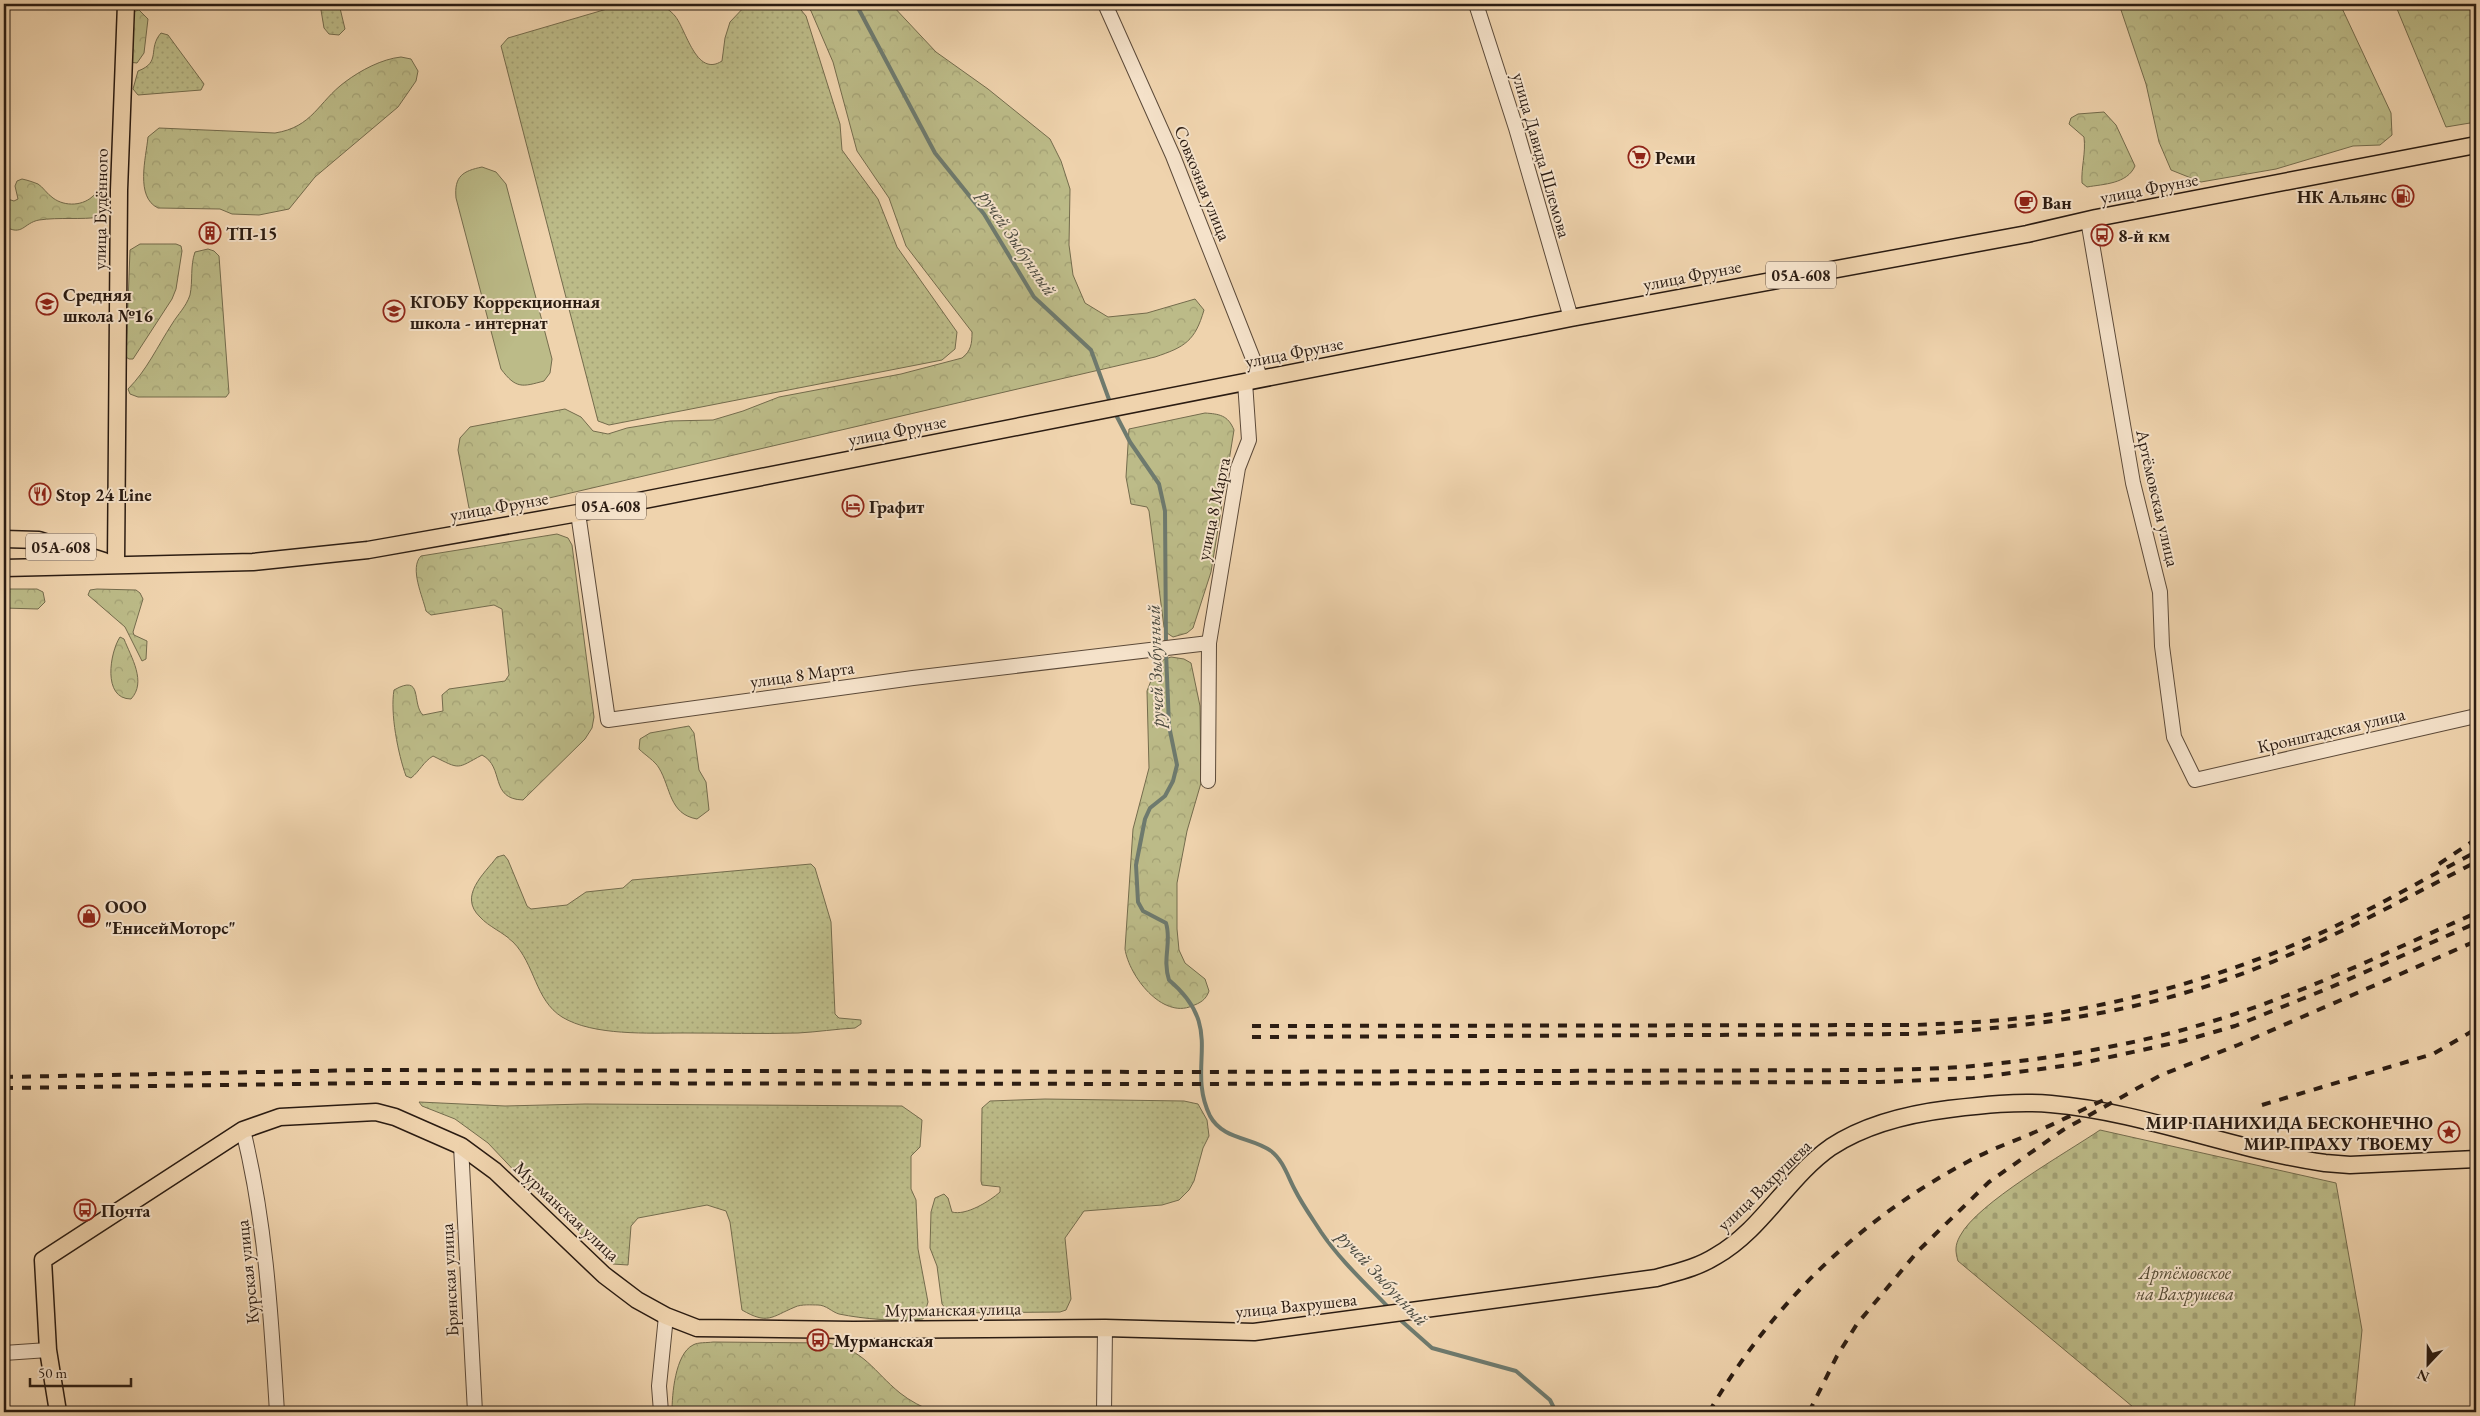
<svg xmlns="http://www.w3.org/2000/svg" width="2480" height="1416" viewBox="0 0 2480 1416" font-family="'EB Garamond',serif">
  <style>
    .grass { fill: url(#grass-dots); stroke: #746c4d }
    .forest { fill: url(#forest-crowns); stroke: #746c4d }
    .cemetery { fill: url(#cemetery-stones); stroke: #746c4d }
    .park { fill: #bcbb88; stroke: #746c4d }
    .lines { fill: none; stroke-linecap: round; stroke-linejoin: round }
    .stream { stroke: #6e7a6e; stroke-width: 4 }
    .minor-casing { stroke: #5c4a39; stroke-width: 16 }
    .major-casing { stroke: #2b1c12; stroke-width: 19 }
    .minor { stroke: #f5e2ca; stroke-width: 14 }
    .major { stroke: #efd3ad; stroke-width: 16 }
    .rail { stroke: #2b1c12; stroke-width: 4; stroke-dasharray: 9 9; stroke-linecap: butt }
    .labels { text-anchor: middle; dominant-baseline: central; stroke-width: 4; stroke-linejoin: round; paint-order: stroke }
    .shield { fill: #f5e2ca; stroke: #685749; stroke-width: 1 }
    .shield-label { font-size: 16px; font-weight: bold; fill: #2b1c12 }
    .street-label { font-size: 18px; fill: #2b1c12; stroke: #f5e2ca }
    .poi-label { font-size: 18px; font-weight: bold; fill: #2b1c12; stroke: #f5e2ca; text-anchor: start }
    .park-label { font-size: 18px; font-style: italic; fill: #564c35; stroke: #f5e2ca }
    .water-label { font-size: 19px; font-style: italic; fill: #4c4b40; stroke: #f5e2ca }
  </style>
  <defs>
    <pattern id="grass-dots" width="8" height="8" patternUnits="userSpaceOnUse" patternTransform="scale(1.25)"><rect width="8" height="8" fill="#bcbb88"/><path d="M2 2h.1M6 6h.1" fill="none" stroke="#a2a074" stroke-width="1.8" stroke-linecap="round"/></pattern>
    <pattern id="forest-crowns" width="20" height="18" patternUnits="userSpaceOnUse" patternTransform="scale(1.25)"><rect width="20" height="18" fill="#bcbb88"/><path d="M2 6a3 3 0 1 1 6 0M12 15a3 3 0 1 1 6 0" fill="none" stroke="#a2a074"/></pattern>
    <pattern id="cemetery-stones" width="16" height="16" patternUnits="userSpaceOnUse" patternTransform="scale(1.25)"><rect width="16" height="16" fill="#bcbb88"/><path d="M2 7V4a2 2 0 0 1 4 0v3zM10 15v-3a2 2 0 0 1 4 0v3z" fill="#a2a074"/></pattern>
  </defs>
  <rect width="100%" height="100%" fill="#efd3ad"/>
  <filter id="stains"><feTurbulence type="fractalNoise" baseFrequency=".004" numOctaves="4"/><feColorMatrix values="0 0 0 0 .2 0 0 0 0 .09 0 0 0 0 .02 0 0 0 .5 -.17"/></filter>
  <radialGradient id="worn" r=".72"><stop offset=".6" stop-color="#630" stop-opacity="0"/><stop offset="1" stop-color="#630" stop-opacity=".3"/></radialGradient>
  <g class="grass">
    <path d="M320 4H339L345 29 339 35 329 34 324 28Z"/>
    <path d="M624 4C634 4 651 1 659 4 664 6 672 12 675 16 686 29 696 78 722 61L725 38 730 22 747 4H796L806 16 840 124 842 150 878 199 897 247 957 332 955 349 942 360 609 425 598 421 501 46 508 38Z"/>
    <path d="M161 33 168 35 204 84 201 90 138 95 133 89 138 71C162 62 147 49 161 33Z"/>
    <path d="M504 855 508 860 527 906 531 909 567 905 586 892 623 888 632 880 811 864 815 868 831 922 835 1014 839 1018 861 1020V1024L855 1028C836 1029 817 1032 798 1033 761 1034 722 1033 685 1033 649 1033 593 1036 562 1017 535 1000 535 964 513 942 503 932 489 927 480 917 458 896 484 874 497 857Z"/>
    <path d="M1045 1099 1184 1101 1198 1104 1207 1120 1209 1136 1203 1148 1194 1181 1189 1190 1179 1200 1162 1205 1084 1211 1065 1238 1071 1299 1066 1310 1060 1312 949 1313 942 1304 937 1266 930 1248 931 1212 935 1198 944 1194 948 1198 952 1212C966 1216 990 1201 1000 1192V1187L982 1185 981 1181 982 1108 990 1101Z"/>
    <path d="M419 1102 505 1106 585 1104 902 1106 922 1120 920 1147 911 1156V1189L916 1200 918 1249 928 1302 923 1319C899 1322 863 1319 839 1314 832 1312 826 1305 818 1305 812 1305 801 1304 795 1307 771 1317 768 1325 742 1310L730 1222 726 1211 707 1205 638 1218 631 1226 628 1265 613 1264 523 1180 488 1143 455 1119 422 1106Z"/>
  </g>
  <g class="forest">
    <path d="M805 4H891L936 52 988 89 1050 139 1061 161 1070 189 1069 245 1073 275 1085 303 1108 317 1147 313 1195 299 1204 310C1195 341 1185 347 1155 357L489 512 480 513 469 508 458 450 460 438 470 427 565 409 581 417 593 431 608 434 627 428 670 421 713 420 743 411 779 397 901 374 962 358C971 351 972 344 972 332L906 246 889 198 857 151 833 62 811 11Z"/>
    <path d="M2119 4H2340L2391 113 2392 135 2380 145 2353 146 2276 169 2201 182 2171 170 2159 142 2146 84Z"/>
    <path d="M2395 4H2476V122L2446 127Z"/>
    <path d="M139 10 148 19 144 53 137 63 128 62 132 12Z"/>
    <path d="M401 57 411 59 418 71 416 81 398 107 315 177 289 209 259 215 232 214 220 209 158 208C135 197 146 158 148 137L159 128 275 133C313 127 318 102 345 82 361 70 382 59 401 57Z"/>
    <path d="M2104 112 2116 125 2135 166C2127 184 2104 184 2087 187L2082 183C2081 167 2086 154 2084 137L2069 124 2071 118 2078 114Z"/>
    <path d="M22 179C27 180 33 182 38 184 43 187 47 194 53 198 65 207 84 206 94 195L103 196C109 204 106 209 101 217 81 220 59 217 39 220 23 223 23 237 4 226V198L14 201 18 199 15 186 17 181Z"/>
    <path d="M140 244H176L181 246 182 251 176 289 172 299 133 359H129L126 357 130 250Z"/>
    <path d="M208 249 214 251 219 256 229 393 226 397H138L130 394 128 389C147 370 157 347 172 324 178 314 186 307 190 295 193 281 190 266 195 252Z"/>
    <path d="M1205 413C1219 414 1228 415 1234 430L1211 572 1193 628 1187 633 1173 637 1167 633 1164 627 1149 511 1147 507 1131 504 1126 477 1129 429Z"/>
    <path d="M557 534 568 538 572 545 594 717 592 728 585 739 523 800C489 799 505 767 482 755 456 769 461 770 433 756 423 762 420 771 411 778L406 776C398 754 390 713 394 690 424 673 411 704 423 715L443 711 442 695 449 689 505 681 509 675 502 609 494 605 431 615 426 611C423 597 409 568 421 556Z"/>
    <path d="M4 589H37L43 592 45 602 38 609 4 608Z"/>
    <path d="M97 589 136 590 140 593 143 599 133 632 134 635 147 641 146 659 142 661 125 627 88 595 90 590Z"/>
    <path d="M120 637 124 639C131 657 147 682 131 699 102 699 110 652 120 637Z"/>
    <path d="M1171 657 1184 659 1191 663 1200 706 1201 783 1187 831 1177 883V929L1179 950 1185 963 1205 979 1209 991C1206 1000 1200 1003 1192 1006 1162 1019 1129 976 1125 949L1133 829 1149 768 1147 691 1154 673 1163 660Z"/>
    <path d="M689 726 694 733 699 770 706 782 709 810 697 819C669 814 671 788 659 768 655 761 645 755 639 749L640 739 650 733Z"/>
    <path d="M713 1342 828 1343C865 1350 873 1371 900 1393 910 1401 922 1407 934 1412H672C672 1395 675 1354 693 1345 698 1342 707 1343 713 1342Z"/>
  </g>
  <path class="cemetery" d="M2100 1130 2336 1183 2362 1330 2354 1412H2139L1958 1261C1955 1251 1955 1245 1960 1236 1977 1203 2066 1153 2100 1130Z"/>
  <path class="park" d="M482 167 496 172 506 184 552 359 550 373 544 381C522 387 516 389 501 369L456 198C454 176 463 171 482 167Z"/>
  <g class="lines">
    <g class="stream">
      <path d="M856 4 935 153 984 214 1034 297 1091 350 1111 405"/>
      <path d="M1114 411 1130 442 1159 484 1165 511 1166 645"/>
      <path d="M1166 652 1169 726 1177 765 1173 781 1165 796 1150 808 1145 819 1136 865 1138 902 1143 911 1166 923C1172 942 1162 958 1169 980 1227 1029 1185 1064 1210 1116 1223 1140 1252 1137 1271 1151 1283 1160 1288 1177 1295 1190 1302 1204 1312 1218 1321 1232 1340 1260 1365 1283 1389 1308"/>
      <path d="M1397 1317 1432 1348 1516 1371 1550 1400 1556 1412"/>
    </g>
    <g class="minor-casing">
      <g id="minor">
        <path d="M1105 4 1173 156 1261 379"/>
        <path d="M1476 4 1516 128 1571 318"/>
        <path d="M2088 220 2133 483 2160 592 2162 646 2174 737 2195 780 2476 716"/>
        <path d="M578 513 608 720 913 678 1209 643"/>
        <path d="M1208 781 1209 643 1238 468 1249 440 1245 382"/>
        <path d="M243 1130C266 1223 271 1317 277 1412"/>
        <path d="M461 1146 475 1412"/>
        <path d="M4 1353 48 1350"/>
        <path d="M661 1412 659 1386 666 1316"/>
        <path d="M1104 1412 1105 1328"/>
      </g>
    </g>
    <g class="major-casing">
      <g id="major">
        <path d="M4 539 39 540 104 561"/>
        <path d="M116 564 119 190 126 4"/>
        <path d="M4 568 253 562 368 550 578 513 1571 318 2027 234 2096 218 2476 145"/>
        <path d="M58 1412 48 1350 43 1260 243 1130 280 1117 376 1112 395 1117 461 1146 495 1171 604 1275 637 1300 666 1316 697 1328 853 1330 1105 1328 1254 1332 1656 1278C1677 1272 1697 1268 1716 1256 1762 1230 1788 1177 1831 1147 1866 1124 1908 1114 1949 1109 1982 1105 2018 1101 2051 1104 2144 1112 2233 1150 2325 1163L2350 1165 2476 1159"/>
      </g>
    </g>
    <use href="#minor" class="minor"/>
    <use href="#major" class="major"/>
    <g class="rail">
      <path d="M2439 864 2476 839"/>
      <path d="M1252 1026 1915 1025C1962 1023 2011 1021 2058 1013 2145 998 2231 973 2312 937 2368 912 2422 880 2476 852"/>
      <path d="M1252 1037 1915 1034C2036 1027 2149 1012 2262 966 2336 937 2406 898 2476 862"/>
      <path d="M4 1077 365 1070 1176 1072 1878 1070C1910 1069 1942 1069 1973 1066 2060 1058 2148 1043 2232 1015 2315 988 2396 948 2476 913"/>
      <path d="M4 1088 373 1083 1177 1084 1880 1082 1973 1078 2078 1064 2183 1041 2235 1026 2329 988 2476 923"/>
      <path d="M2262 1105 2433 1054 2476 1029"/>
      <path d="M1709 1412C1772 1304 1858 1220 1969 1161 1993 1148 2018 1140 2042 1129 2063 1120 2083 1109 2104 1100"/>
      <path d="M1809 1412 1837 1356 1857 1324 1918 1251 1989 1182 2063 1130 2161 1075 2238 1045 2476 941"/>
    </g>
  </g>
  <defs>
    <g id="supermarket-ring" transform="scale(1.125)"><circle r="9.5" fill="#f5e2ca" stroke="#8f2418" stroke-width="1.5"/><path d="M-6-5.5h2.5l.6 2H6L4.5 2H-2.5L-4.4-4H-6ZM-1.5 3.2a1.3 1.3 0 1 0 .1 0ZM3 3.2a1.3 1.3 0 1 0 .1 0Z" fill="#8f2418"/></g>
    <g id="fuel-ring" transform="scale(1.125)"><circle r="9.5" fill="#f5e2ca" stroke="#8f2418" stroke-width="1.5"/><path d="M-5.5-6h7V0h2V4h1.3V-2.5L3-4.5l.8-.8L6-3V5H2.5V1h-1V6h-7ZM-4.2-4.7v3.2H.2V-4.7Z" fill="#8f2418"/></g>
    <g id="cafe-ring" transform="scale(1.125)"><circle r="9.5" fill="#f5e2ca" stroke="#8f2418" stroke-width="1.5"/><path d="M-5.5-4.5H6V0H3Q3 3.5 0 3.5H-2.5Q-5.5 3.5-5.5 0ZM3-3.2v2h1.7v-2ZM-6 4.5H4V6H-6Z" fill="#8f2418"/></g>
    <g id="building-ring" transform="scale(1.125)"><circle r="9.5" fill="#f5e2ca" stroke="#8f2418" stroke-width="1.5"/><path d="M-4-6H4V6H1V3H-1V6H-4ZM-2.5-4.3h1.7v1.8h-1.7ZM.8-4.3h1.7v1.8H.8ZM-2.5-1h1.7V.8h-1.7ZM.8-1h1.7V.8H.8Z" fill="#8f2418"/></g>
    <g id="bus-ring" transform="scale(1.125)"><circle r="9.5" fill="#f5e2ca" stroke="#8f2418" stroke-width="1.5"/><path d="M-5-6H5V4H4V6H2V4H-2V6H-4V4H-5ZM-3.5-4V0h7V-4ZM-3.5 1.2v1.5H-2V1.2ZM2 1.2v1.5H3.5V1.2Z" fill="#8f2418"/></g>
    <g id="school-ring" transform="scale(1.125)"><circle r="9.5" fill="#f5e2ca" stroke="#8f2418" stroke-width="1.5"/><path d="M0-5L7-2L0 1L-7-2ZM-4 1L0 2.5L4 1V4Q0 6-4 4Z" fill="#8f2418"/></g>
    <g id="restaurant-ring" transform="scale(1.125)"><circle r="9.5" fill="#f5e2ca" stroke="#8f2418" stroke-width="1.5"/><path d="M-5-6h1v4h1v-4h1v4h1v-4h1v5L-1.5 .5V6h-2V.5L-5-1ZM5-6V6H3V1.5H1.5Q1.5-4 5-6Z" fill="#8f2418"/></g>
    <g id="hotel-ring" transform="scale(1.125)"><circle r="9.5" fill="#f5e2ca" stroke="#8f2418" stroke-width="1.5"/><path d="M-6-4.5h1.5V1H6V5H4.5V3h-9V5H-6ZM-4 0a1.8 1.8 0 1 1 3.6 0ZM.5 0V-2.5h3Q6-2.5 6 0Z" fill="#8f2418"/></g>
    <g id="shop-ring" transform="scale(1.125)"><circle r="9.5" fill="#f5e2ca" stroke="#8f2418" stroke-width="1.5"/><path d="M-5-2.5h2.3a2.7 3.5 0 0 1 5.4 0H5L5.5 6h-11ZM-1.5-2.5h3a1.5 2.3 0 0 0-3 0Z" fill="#8f2418"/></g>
    <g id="sight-ring" transform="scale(1.125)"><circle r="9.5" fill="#f5e2ca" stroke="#8f2418" stroke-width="1.5"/><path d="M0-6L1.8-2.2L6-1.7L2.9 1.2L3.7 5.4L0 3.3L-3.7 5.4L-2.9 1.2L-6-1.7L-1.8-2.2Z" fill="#8f2418"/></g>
  </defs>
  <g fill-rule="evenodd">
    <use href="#supermarket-ring" x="1639" y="157"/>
    <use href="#fuel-ring" x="2403" y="196"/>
    <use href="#cafe-ring" x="2026" y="202"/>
    <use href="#building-ring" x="210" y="233"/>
    <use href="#bus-ring" x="2102" y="235"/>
    <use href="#school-ring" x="47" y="304"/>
    <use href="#school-ring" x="394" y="311"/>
    <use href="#restaurant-ring" x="40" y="494"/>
    <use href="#hotel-ring" x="853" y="506"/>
    <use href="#shop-ring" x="89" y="916"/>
    <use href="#sight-ring" x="2449" y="1132"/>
    <use href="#bus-ring" x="85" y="1210"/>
    <use href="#bus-ring" x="818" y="1340"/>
  </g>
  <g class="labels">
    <g class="shield">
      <rect x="1766" y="261.5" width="70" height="27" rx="4"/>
      <rect x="576" y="492.5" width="70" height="27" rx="4"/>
      <rect x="26" y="533.5" width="70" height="27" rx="4"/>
    </g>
    <g class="shield-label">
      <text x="1801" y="275">05А-608</text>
      <text x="611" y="506">05А-608</text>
      <text x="61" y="547">05А-608</text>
    </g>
    <g class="street-label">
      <text transform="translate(1542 155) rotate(74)">улица Давида Шлемова</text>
      <text transform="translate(1203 183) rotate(68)">Совхозная улица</text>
      <text transform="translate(2149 188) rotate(-11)">улица Фрунзе</text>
      <text transform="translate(100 209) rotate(-89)">улица Будённого</text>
      <text transform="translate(1692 275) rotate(-11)">улица Фрунзе</text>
      <text transform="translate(1294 352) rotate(-11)">улица Фрунзе</text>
      <text transform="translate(897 430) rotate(-11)">улица Фрунзе</text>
      <text transform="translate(2158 498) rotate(77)">Артёмовская улица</text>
      <text transform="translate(499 506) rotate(-10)">улица Фрунзе</text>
      <text transform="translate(1213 509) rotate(-78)">улица 8 Марта</text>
      <text transform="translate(802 674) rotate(-8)">улица 8 Марта</text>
      <text transform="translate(2331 730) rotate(-13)">Кронштадская улица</text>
      <text transform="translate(1764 1185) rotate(-44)">улица Вахрушева</text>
      <text transform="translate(567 1211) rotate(43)">Мурманская улица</text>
      <text transform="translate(247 1272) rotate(-96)">Курская улица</text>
      <text transform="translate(449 1280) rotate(-93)">Брянская улица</text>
      <text transform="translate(1296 1305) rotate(-6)">улица Вахрушева</text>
      <text transform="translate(953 1309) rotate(-1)">Мурманская улица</text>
    </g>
    <g class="poi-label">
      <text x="1655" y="157">Реми</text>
      <text x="2387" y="196" text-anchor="end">НК Альянс</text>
      <text x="2042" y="202">Ван</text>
      <text x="226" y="233">ТП-15</text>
      <text x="2118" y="235">8-й км</text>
      <text x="63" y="294">Средняя<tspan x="63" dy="21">школа №16</tspan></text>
      <text x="410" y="301">КГОБУ Коррекционная<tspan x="410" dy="21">школа - интернат</tspan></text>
      <text x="56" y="494">Stop 24 Line</text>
      <text x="869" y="506">Графит</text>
      <text x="105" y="906">ООО<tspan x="105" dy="21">"ЕнисейМоторс"</tspan></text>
      <text x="2433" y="1122" text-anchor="end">МИР ПАНИХИДА БЕСКОНЕЧНО<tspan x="2433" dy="21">МИР ПРАХУ ТВОЕМУ</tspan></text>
      <text x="101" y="1210">Почта</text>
      <text x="834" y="1340">Мурманская</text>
    </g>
    <g class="park-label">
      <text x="2185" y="1272">Артёмовское<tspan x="2185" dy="21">на Вахрушева</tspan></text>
    </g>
    <g class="water-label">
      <text transform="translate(1018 243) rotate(56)">ручей Зыбунный</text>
      <text transform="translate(1155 666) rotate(-92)">ручей Зыбунный</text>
      <text transform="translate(1383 1278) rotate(47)">ручей Зыбунный</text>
    </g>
  </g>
  <rect width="2480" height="1416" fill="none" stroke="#efd3ad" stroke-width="20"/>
  <rect x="5" y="5" width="2470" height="1406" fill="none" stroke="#2b1c12" stroke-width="2.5"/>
  <rect x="10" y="10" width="2460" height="1396" fill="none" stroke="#2b1c12"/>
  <g transform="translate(2428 1364) rotate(202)" stroke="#f5e2ca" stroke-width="4" paint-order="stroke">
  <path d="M0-4L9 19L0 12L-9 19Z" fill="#2b1c12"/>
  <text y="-8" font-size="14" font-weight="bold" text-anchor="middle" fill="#2b1c12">N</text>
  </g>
  <path d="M30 1378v8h101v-8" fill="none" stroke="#2b1c12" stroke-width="2.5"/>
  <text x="38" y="1378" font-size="15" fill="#2b1c12" stroke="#f5e2ca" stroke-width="4" paint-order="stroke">50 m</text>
  <rect width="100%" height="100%" filter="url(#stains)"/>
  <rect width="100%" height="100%" fill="url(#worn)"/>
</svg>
